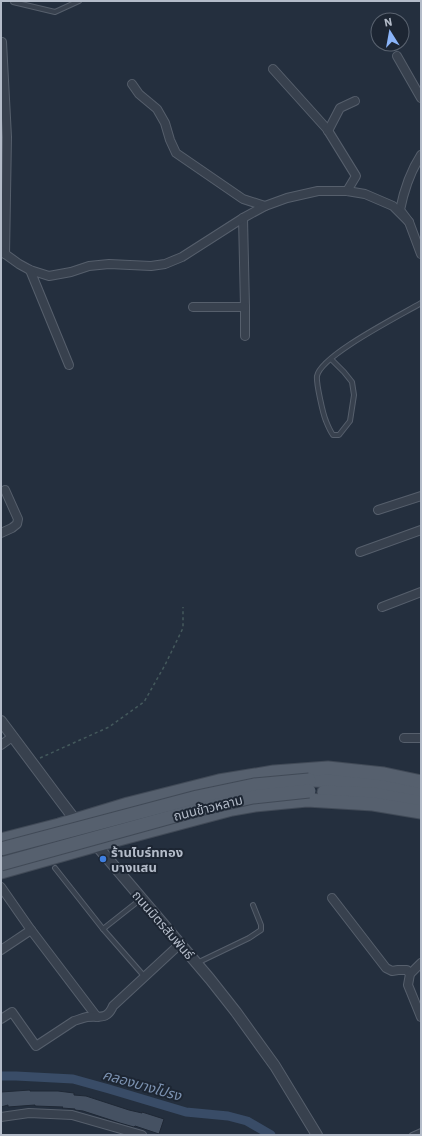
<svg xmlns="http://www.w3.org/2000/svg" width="422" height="1136" viewBox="0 0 422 1136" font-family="'IBM Plex Sans','Noto Sans Thai',sans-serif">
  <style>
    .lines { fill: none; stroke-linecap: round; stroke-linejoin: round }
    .canal { stroke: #394c67; stroke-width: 9 }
    .building { fill: #455162; stroke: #1f2835 }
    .service-casing { stroke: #565f6c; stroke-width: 6 }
    .minor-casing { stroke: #565f6c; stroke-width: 10 }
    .tertiary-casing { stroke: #565f6c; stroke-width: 12 }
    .primary-casing { stroke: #414a57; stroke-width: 15 }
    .path { stroke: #44595c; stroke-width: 1.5; stroke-dasharray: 3 3; stroke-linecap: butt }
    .service { stroke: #38414e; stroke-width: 4 }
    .minor { stroke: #38414e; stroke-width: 8 }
    .tertiary { stroke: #38414e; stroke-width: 10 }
    .primary { stroke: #56606e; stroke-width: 13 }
    .primary-bridge-casing { stroke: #414a57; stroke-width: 15; stroke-linecap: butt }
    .primary-bridge { stroke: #56606e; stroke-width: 13 }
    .shop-dot { fill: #3f7fe0; stroke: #1d2633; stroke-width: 1.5 }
    .labels { text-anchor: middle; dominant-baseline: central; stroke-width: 4; stroke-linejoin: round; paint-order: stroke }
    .street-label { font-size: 13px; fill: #b4bcc9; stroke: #1d2633 }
    .poi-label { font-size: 13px; font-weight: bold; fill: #b4bcc9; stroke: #1d2633; text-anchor: start }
    .water-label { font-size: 14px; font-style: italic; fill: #7c92b1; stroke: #1d2633 }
  </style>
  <rect width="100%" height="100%" fill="#242f3e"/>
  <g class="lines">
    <path class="canal" d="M1 1076H16L73 1079 109 1089 186 1112 228 1116 247 1121 271 1135"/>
  </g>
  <path class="building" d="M30 1090V1091H58L74 1093V1095L86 1096 129 1110 142 1113V1112L164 1119 159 1134 135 1126 134 1127 120 1123 83 1111 75 1110V1109L62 1108 63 1107 35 1106V1105L8 1107V1105L1 1107V1092Z"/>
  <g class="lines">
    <g class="service-casing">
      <g id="service">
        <path d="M13 1V2L55 12 79 1"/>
        <path d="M331 359 344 372 352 382 354 395 350 421 339 435H333C330 431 328 426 326 421 323 414 316 383 317 376 321 355 401 315 421 303"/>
        <path d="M55 868 103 929 144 976"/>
        <path d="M103 929 141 899"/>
        <path d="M197 963 249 938 261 930V925L253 905"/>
        <path d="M412 1135 421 1131"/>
      </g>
    </g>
    <g class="minor-casing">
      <g id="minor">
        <path d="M2 42 7 137 5 254"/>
        <path d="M397 56 421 98"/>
        <path d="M273 69 327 129 356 176 347 191"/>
        <path d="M132 84 139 94 157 109 165 123 170 140 176 153 243 199 265 206"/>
        <path d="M328 131 340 108 355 101"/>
        <path d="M421 155C410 172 404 190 400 210L409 222 421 254"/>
        <path d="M243 218 245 307V336"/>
        <path d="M1 251 19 264 30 270 49 276 71 272 89 266 109 264 151 266 165 264 182 257 243 218 265 206 287 198 318 191H347L365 194 393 206 409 222"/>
        <path d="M30 270 69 365"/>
        <path d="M193 307H245"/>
        <path d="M378 510 421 496"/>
        <path d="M1 533 12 528 17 524 18 519 5 490"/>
        <path d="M360 552 421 530"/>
        <path d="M382 607 421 592"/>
        <path d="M404 738H421"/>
        <path d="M1 745 12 737"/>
        <path d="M1 887 31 930 97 1017"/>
        <path d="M332 898 386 968 392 971 398 970H407L410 974"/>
        <path d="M1 950 31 930"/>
        <path d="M421 963 410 974 408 985 421 1017"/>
        <path d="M1 1019 12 1012 36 1046 74 1021C78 1020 82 1018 87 1017 100 1016 107 1020 113 1006L180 944"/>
        <path d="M1 1117 29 1113 72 1115 142 1135"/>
      </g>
    </g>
    <g class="tertiary-casing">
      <g id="tertiary">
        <path d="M1 721 60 800 79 825"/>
        <path d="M92 840 210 979 236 1012 275 1066 317 1135"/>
      </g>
    </g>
    <g class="primary-casing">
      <g id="primary">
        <path d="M309 780 374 782 421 792"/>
        <path d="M324 792 373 794 421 803"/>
        <path d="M1 840 59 825 128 804 219 781 274 772 328 768 384 774 421 782"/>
        <path d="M1 872 104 843 232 809 255 805 307 800 373 804 421 812"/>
      </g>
    </g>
    <path class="path" d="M40 758 109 727 144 702 165 665 183 628V607"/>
    <use href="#service" class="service"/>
    <use href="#minor" class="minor"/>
    <use href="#tertiary" class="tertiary"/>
    <use href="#primary" class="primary"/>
    <g class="primary-bridge-casing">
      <g id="primary-bridge">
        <path d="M1 849 197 797 254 785 309 780"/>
        <path d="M1 864 200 809 253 797 309 791"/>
      </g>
    </g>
    <use href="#primary-bridge" class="primary-bridge"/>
  </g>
  <circle class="shop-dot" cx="103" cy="859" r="4"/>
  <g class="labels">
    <g class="street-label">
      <text transform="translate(208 808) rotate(-14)">ถนนข้าวหลาม</text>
      <text transform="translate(163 925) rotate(49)">ถนนมิตรสัมพันธ์</text>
    </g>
    <g class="poi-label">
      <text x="111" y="852">ร้านไบร์ททอง<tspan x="111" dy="15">บางแสน</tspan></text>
    </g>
    <g class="water-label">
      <text transform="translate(142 1085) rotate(16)">คลองบางโปรง</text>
    </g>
  </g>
  <rect width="422" height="1136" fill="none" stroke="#b4bcc9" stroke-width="4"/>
  <g transform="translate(390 32) rotate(349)"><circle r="19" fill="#1d2633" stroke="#59626f"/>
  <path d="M0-3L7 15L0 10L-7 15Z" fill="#8ab4f8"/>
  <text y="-6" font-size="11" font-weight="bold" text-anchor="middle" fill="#b4bcc9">N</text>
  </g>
</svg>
